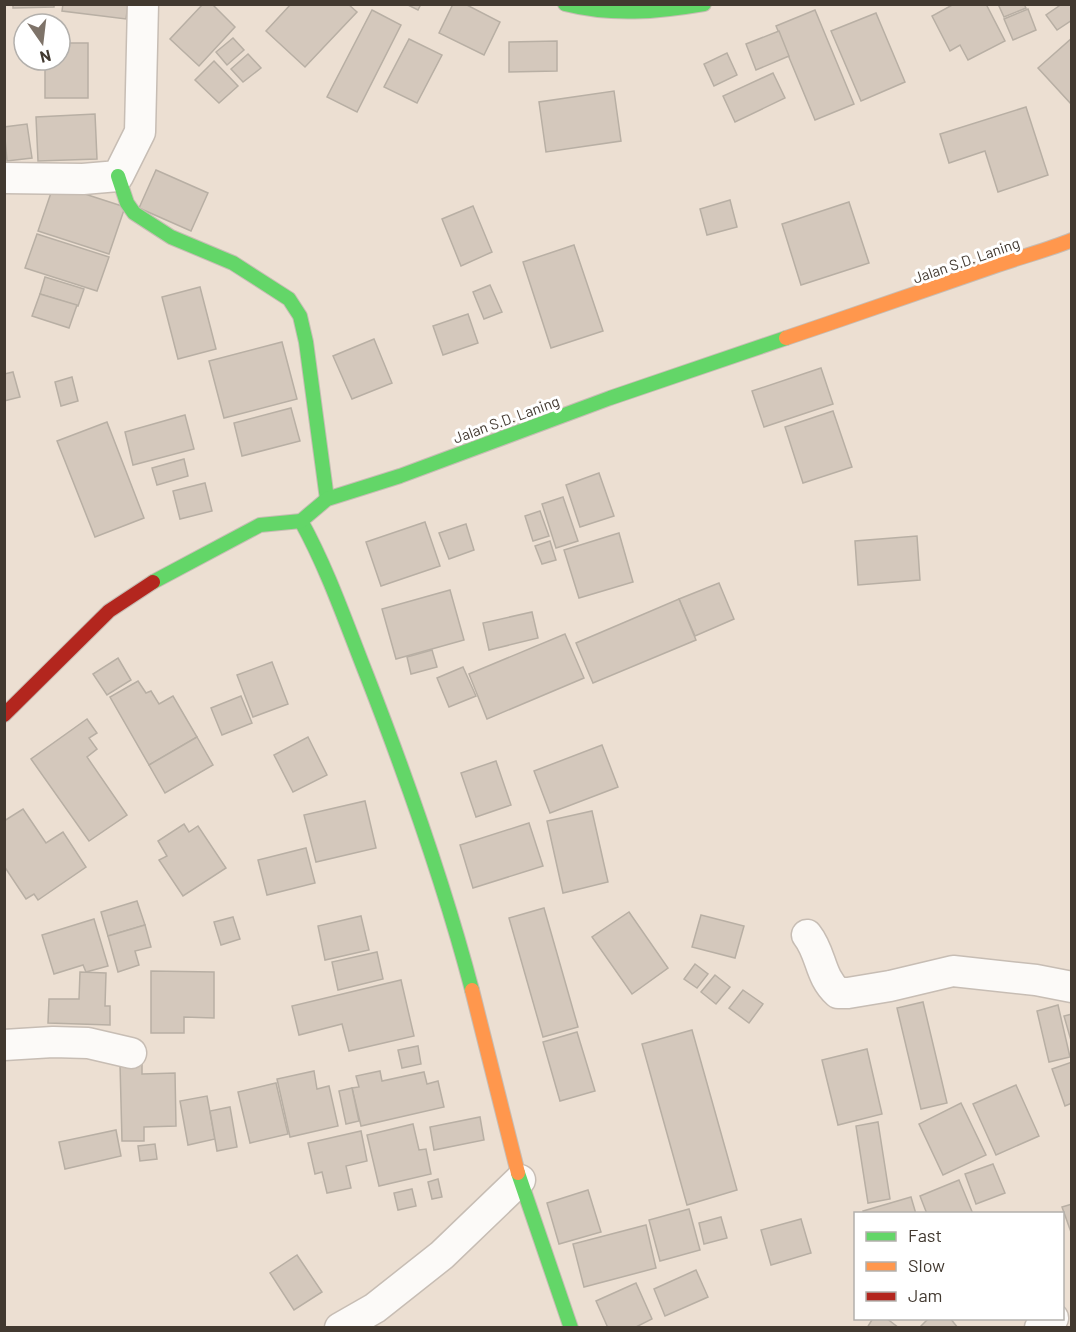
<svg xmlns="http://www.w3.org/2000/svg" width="1076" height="1332" viewBox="0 0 1076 1332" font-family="Barlow,sans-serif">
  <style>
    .building { fill: #d4c8bc; stroke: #b8afa4; stroke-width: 1.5 }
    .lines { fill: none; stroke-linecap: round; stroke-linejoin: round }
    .street-casing { stroke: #c7bdb4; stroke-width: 33 }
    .fast-casing { stroke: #c7bdb4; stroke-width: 16 }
    .slow-casing { stroke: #c7bdb4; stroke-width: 16 }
    .jam-casing { stroke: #c7bdb4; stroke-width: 16 }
    .street { stroke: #fcfaf8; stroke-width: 30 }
    .fast { stroke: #63d668; stroke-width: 14 }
    .slow { stroke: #ff974d; stroke-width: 14 }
    .jam { stroke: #b3261e; stroke-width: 14 }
    .labels { text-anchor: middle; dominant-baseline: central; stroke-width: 6; stroke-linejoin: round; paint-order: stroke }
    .street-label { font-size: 15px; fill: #423930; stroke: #fff }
  </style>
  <rect width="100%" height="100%" fill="#ecdfd2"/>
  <g class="building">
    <path d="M13 4H54V7L13 8Z"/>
    <path d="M63 4H128L126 19 62 11Z"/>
    <path d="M203 4H212L235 27 199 66 170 39Z"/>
    <path d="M291 4H348L357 12 305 67 266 31Z"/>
    <path d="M406 4H421L418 10Z"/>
    <path d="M453 4H465L500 22 484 55 439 33Z"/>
    <path d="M954 4H986L1005 41 968 60 960 45 950 51 932 16Z"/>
    <path d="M998 4H1024L1026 8 1004 17Z"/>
    <path d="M1062 4H1072V20L1057 30 1046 15Z"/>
    <path d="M1028 9 1036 30 1013 40 1004 19Z"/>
    <path d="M372 10 401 25 357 112 327 97Z"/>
    <path d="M815 10 854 104 815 120 776 26Z"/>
    <path d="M876 13 905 82 861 101 831 31Z"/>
    <path d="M779 31 789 56 756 70 746 44Z"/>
    <path d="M233 38 244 50 227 65 216 52Z"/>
    <path d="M1072 38V105L1038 68Z"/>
    <path d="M409 39 442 55 417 103 384 87Z"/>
    <path d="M557 41V71L509 72V42Z"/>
    <path d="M60 43H88V98H45V60H60Z"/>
    <path d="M727 53 737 75 714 86 704 64Z"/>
    <path d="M248 54 261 68 243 82 231 69Z"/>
    <path d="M214 61 238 86 219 103 195 80Z"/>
    <path d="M773 73 785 98 735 122 723 96Z"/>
    <path d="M614 91 621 141 546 152 539 102Z"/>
    <path d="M1026 107 1048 175 998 192 985 151 949 163 940 134Z"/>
    <path d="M95 114 97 159 38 161 36 117Z"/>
    <path d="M27 124 32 158 7 161 4 127Z"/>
    <path d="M156 170 208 193 191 231 139 208Z"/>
    <path d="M54 184 125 207 109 254 38 231Z"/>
    <path d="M730 200 737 227 707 235 700 209Z"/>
    <path d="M849 202 869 263 801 285 782 224Z"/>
    <path d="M473 206 492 252 461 266 442 219Z"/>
    <path d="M37 234 109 257 97 291 25 268Z"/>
    <path d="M574 245 603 331 551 348 523 262Z"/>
    <path d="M45 277 84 289 78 306 40 294Z"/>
    <path d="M490 285 502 312 484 319 473 292Z"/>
    <path d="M200 287 216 349 178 359 162 297Z"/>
    <path d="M40 294 77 305 69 328 32 316Z"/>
    <path d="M468 314 478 343 443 355 433 326Z"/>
    <path d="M374 339 392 383 352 399 333 356Z"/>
    <path d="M282 342 297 399 224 418 209 361Z"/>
    <path d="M821 368 833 404 764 427 752 391Z"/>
    <path d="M13 372 20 397 4 401V374Z"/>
    <path d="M72 377 78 401 61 406 55 382Z"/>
    <path d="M291 408 300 441 242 456 234 423Z"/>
    <path d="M833 411 852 467 803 483 785 427Z"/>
    <path d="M185 415 194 449 133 465 125 432Z"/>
    <path d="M107 422 144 518 95 537 57 441Z"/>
    <path d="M184 459 188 476 157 485 152 468Z"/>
    <path d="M599 473 614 516 580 527 566 485Z"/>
    <path d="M205 483 212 511 180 519 173 491Z"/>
    <path d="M563 497 578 541 556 548 542 504Z"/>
    <path d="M540 511 549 536 533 541 525 516Z"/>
    <path d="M425 522 440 566 381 586 366 542Z"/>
    <path d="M466 524 474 550 449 559 439 533Z"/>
    <path d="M619 533 633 582 579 598 564 550Z"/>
    <path d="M917 536 920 580 858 585 855 541Z"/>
    <path d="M550 541 556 560 542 564 535 546Z"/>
    <path d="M719 583 734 619 695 636 679 599Z"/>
    <path d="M450 590 464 640 396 659 382 609Z"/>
    <path d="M679 599 696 640 593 683 576 643Z"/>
    <path d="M532 612 538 638 489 650 483 623Z"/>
    <path d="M565 634 584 678 487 719 469 674Z"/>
    <path d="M432 650 437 667 411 674 407 657Z"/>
    <path d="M118 658 131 680 107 695 93 674Z"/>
    <path d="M272 662 288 704 253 717 237 675Z"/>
    <path d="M463 667 476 696 449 707 437 678Z"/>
    <path d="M138 681 146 693 151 691 159 704 173 696 197 737 149 765 110 697Z"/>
    <path d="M241 696 252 723 222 735 211 708Z"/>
    <path d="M87 719 97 733 89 738 97 749 87 757 127 815 89 841 31 759Z"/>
    <path d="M197 737 213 765 165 793 149 765Z"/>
    <path d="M308 737 327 775 293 792 274 755Z"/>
    <path d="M602 745 618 787 550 813 534 771Z"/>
    <path d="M496 761 511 805 476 817 461 773Z"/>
    <path d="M365 801 376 848 316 862 304 815Z"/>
    <path d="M23 809 46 843 63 832 86 867 38 900 34 894 26 899 4 866V821Z"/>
    <path d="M592 811 608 882 563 893 547 821Z"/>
    <path d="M529 823 543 866 473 888 460 845Z"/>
    <path d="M184 824 189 832 198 826 226 868 183 896 159 860 167 856 158 841Z"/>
    <path d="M306 848 315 883 267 895 258 860Z"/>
    <path d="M137 901 145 925 108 936 101 912Z"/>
    <path d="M544 908 578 1027 543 1037 509 918Z"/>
    <path d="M629 912 668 968 632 994 592 937Z"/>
    <path d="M701 915 744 926 735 958 692 947Z"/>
    <path d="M361 916 369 950 325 960 318 926Z"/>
    <path d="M233 917 240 939 221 945 214 922Z"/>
    <path d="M94 919 108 966 86 972 83 965 54 974 42 935Z"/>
    <path d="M145 925 151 947 135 951 139 965 118 972 108 936Z"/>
    <path d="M377 952 383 979 338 990 332 962Z"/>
    <path d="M695 964 708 974 697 988 684 979Z"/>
    <path d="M151 971 214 972V1018L184 1017V1033H151Z"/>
    <path d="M80 972 106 973 105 1006H110V1025L48 1023 49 999H79Z"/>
    <path d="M715 975 730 987 716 1004 701 992Z"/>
    <path d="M401 980 414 1036 349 1051 342 1024 299 1035 292 1006Z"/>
    <path d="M743 990 763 1004 749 1023 729 1008Z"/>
    <path d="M923 1002 947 1103 921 1109 897 1008Z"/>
    <path d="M1058 1005 1070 1057 1049 1062 1037 1011Z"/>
    <path d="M1072 1014V1044L1064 1016Z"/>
    <path d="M692 1030 737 1190 687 1205 642 1044Z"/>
    <path d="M577 1032 595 1091 560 1101 543 1042Z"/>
    <path d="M418 1046 421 1064 402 1068 398 1050Z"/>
    <path d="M867 1049 882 1114 838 1125 822 1060Z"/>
    <path d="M1072 1062V1103L1065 1106 1052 1069Z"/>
    <path d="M120 1064H142V1074L175 1073 176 1126 144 1127V1141H122Z"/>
    <path d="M314 1071 317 1089 329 1086 338 1126 290 1137 277 1079Z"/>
    <path d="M380 1071 382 1081 424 1072 427 1084 438 1081 444 1107 361 1126 352 1088 359 1087 356 1076Z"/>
    <path d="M276 1083 288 1134 250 1143 238 1092Z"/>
    <path d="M1016 1085 1039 1136 996 1155 973 1104Z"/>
    <path d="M352 1088 359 1121 346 1124 339 1091Z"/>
    <path d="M207 1096 215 1139 188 1145 180 1101Z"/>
    <path d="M961 1103 986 1155 943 1175 919 1124Z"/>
    <path d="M230 1107 237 1147 217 1151 210 1111Z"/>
    <path d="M480 1117 484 1140 434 1150 430 1127Z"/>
    <path d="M878 1122 890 1199 868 1203 856 1126Z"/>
    <path d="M413 1124 419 1150 426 1149 431 1174 379 1186 367 1135Z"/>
    <path d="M116 1130 121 1156 65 1169 59 1142Z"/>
    <path d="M361 1131 367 1161 346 1166 351 1188 327 1193 322 1172 315 1174 308 1143Z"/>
    <path d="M155 1144 157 1159 140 1161 138 1146Z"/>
    <path d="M993 1164 1005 1193 976 1204 965 1174Z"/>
    <path d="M438 1179 442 1197 432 1199 428 1182Z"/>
    <path d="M959 1180 973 1214H927L920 1196Z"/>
    <path d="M412 1189 416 1206 398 1210 394 1193Z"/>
    <path d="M588 1190 601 1232 559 1244 547 1203Z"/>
    <path d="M911 1197 916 1214H864L863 1211Z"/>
    <path d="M1072 1204V1235L1062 1207Z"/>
    <path d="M689 1209 700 1250 660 1261 649 1220Z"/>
    <path d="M721 1217 727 1238 704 1244 699 1223Z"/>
    <path d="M801 1219 811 1253 771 1265 761 1230Z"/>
    <path d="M646 1225 656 1268 584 1287 573 1244Z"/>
    <path d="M297 1255 322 1292 294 1310 270 1273Z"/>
    <path d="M696 1270 708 1297 665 1316 654 1289Z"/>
    <path d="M636 1283 652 1319 634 1328H608L596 1301Z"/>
    <path d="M873 1318H886L899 1328H867Z"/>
    <path d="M929 1318H950L958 1328H919Z"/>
  </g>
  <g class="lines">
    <g class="street-casing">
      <g id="street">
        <path d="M4 178 83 179 118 176 140 132 143 4"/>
        <path d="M807 935C822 954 819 976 838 993H848L890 986 953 971 1036 980 1072 987"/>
        <path d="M4 1045 53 1042 88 1043 131 1053"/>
        <path d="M340 1328 375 1308 442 1255 520 1180"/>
        <path d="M1040 1328 1053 1318"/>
      </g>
    </g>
    <g class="fast-casing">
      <g id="fast">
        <path d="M565 4C612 16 657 12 704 4"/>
        <path d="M118 176 127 203 134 213 171 237 233 263 289 299 300 316 306 342 327 499"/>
        <path d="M301 521C328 570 346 623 367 676 407 779 444 883 472 990"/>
        <path d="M153 582 260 525 301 521 327 499 400 476 610 398 786 338"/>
        <path d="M518 1173 571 1328"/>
      </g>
    </g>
    <g class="slow-casing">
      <g id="slow">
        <path d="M786 338C857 314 928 289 998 265 1023 256 1048 250 1072 240"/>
        <path d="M472 990 518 1173"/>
      </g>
    </g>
    <g class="jam-casing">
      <path id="jam" d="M4 715 109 611 153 582"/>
    </g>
    <use href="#street" class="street"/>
    <use href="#fast" class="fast"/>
    <use href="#slow" class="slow"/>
    <use href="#jam" class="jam"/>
  </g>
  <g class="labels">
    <g class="street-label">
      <text transform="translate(966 260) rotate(-19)">Jalan S.D. Laning</text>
      <text transform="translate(506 419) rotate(-20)">Jalan S.D. Laning</text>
    </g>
  </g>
  <rect width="1076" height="1332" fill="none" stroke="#423930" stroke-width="12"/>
  <rect x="854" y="1212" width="210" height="108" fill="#ffffff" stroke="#b3b0ac" stroke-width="1.5"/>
  <rect x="866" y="1232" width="30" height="9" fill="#63d668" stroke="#b3b0ac" stroke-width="1.5"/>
  <text x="908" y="1242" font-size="18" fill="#423930">Fast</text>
  <rect x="866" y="1262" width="30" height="9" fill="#ff974d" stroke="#b3b0ac" stroke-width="1.5"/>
  <text x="908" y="1272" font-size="18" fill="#423930">Slow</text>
  <rect x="866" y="1292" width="30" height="9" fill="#b3261e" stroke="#b3b0ac" stroke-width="1.5"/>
  <text x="908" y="1302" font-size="18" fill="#423930">Jam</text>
  <g transform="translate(42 42) rotate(166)"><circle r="28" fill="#ffffff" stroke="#b3b0ac" stroke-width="1.5"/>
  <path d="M0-4.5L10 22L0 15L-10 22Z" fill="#7e7369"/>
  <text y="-9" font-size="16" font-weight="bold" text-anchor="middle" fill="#423930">N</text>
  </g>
</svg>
